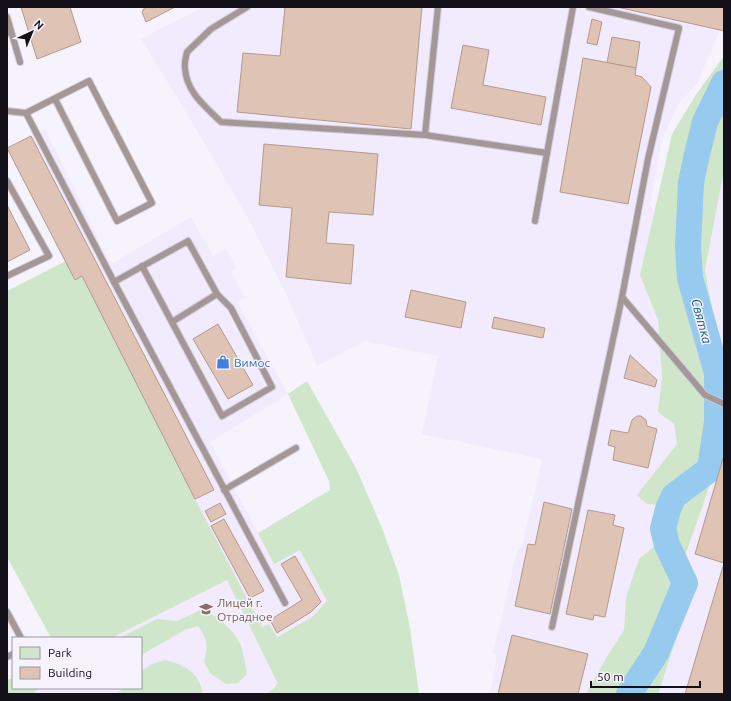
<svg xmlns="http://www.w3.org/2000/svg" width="731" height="701" viewBox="0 0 731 701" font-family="Ubuntu,sans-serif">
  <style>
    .built { fill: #f2eafd }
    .green { fill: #cfe6cb }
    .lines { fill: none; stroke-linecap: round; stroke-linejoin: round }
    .river { stroke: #96caee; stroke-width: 26 }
    .building { fill: #dfc4b6; stroke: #b3998c }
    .service-casing { stroke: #d3cfd9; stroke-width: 8 }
    .service { stroke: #a49798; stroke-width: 6 }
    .labels { text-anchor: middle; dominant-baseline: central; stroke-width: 3; stroke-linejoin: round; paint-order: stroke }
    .shop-label { font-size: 12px; fill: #366cbe; stroke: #f7f3fd; text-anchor: start }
    .education-label { font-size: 12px; fill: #785e54; stroke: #f7f3fd; text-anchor: start }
    .water-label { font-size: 13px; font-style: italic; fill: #1c587b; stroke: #f7f3fd }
  </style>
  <rect width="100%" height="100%" fill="#f7f3fd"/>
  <g class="built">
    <path d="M203 7H724L720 30 697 84 679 103 662 139 650 204 654 212 640 275 658 320 662 377 658 412 674 424 677 444 646 483 658 505V543L639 559 626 597 624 630 605 660 586 694H490L497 655 493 653 517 551 522 547 542 459 422 434 438 356 365 341 317 366 289 300 248 218 186 112 141 39Z"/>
    <path d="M45 129 111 264 191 217 213 256 226 249 237 268 231 272 245 297 237 302 288 394 210 442 274 563 300 549 327 601 312 617 277 637 262 627 195 499 82 277 75 280 31 136Z"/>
    <path d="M724 170V374L705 270Z"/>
    <path d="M724 445V694H658L693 588 686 553Z"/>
    <path d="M227 580 278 684 267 694H33L39 688H141V638H111Z"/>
  </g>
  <g class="green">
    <path d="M724 56V170L705 270 724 374V445L686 553 693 588 658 694H586L605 660 624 630 626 597 639 559 658 543V505L647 504 637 495 677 444 674 424 658 412 662 377 658 320 640 275 672 134 695 96Z"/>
    <path d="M66 261 75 280 82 276 195 499 262 627 269 624 277 637 312 617 327 601 300 550 274 564 258 533 330 490 329 481 288 394 307 381 356 468 382 528 399 575 410 628 419 694H267L278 684 227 580 111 638H51L7 557V291Z"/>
    <path d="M203 609C218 617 235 630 241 646 244 655 245 665 247 674L238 683 226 684 210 673 204 662C208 645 208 640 198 626L185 630 141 655V638H119L157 619 177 621Z"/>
    <path d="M165 660C185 665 199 672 203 694H117L123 688H141V671L152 664Z"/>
    <path d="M13 678V688H39L33 694H7V680Z"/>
  </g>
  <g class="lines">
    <path class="river" d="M629 694 656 653 685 583 667 545 663 529 668 509 674 496 710 469 717 422V373L690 278 688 247 691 182 698 150 705 122 724 83"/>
  </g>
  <g class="building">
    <path d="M21 7H70L81 42 37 59Z"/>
    <path d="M145 7H175L146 22 142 12Z"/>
    <path d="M285 7H422L411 129 237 112 243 53 280 56Z"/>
    <path d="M617 7H724V31L720 30Z"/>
    <path d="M592 19 602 22 597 45 587 43Z"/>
    <path d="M612 37 640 42 636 68 607 63Z"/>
    <path d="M463 45 489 50 483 85 546 97 541 125 451 108Z"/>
    <path d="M583 58 636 68 635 75 642 77 651 87 628 204 560 192Z"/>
    <path d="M31 136 214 490 195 499 82 276 75 280 7 148Z"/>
    <path d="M264 144 378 154 373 215 329 212 326 243 354 245 351 284 286 277 292 208 259 205Z"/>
    <path d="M7 205 30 250 7 262Z"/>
    <path d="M411 290 466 302 461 328 405 317Z"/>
    <path d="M494 317 545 328 543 338 492 328Z"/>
    <path d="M218 324 253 385 228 399 193 339Z"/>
    <path d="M630 355 657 380 655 387 624 378Z"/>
    <path d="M637 416H641L646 420 647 426 657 429 648 468 613 460 615 447 608 445 611 430 628 433 632 420Z"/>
    <path d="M724 455V563L695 554Z"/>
    <path d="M544 502 572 509 550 614 515 606 528 544 535 545Z"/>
    <path d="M220 503 226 514 211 522 205 511Z"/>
    <path d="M588 510 615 515 613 525 624 528 605 617 594 615 593 620 566 614Z"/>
    <path d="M224 519 264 591 250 598 211 526Z"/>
    <path d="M295 556 321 602 311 612 277 633 270 620 302 600 281 564Z"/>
    <path d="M724 563V694H685Z"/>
    <path d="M512 635 588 654 578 694H498Z"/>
  </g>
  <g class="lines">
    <g class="service-casing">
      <g id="service">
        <path d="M247 7 211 29 187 52C186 57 184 63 185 68 186 92 206 107 221 122L425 135 547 153"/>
        <path d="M7 17 11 31 7 33"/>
        <path d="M11 31 20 62"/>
        <path d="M7 111 26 113 114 282 285 603"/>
        <path d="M26 113 89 81 152 203 117 221 55 99"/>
        <path d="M425 135 438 7"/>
        <path d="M7 181 49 256 7 276"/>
        <path d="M535 221 573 7"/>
        <path d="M114 282 188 241 217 294 231 308 272 387 222 416 142 266"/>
        <path d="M622 297 705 395 724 404"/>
        <path d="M172 322 217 294"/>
        <path d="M224 490 296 448"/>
        <path d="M7 612 21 638"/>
        <path d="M552 627 622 297 648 159 679 28 589 7"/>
        <path d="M7 657 13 654"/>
      </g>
    </g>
    <use href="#service" class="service"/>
  </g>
  <defs>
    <g id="shop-bare" transform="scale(1.08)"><path d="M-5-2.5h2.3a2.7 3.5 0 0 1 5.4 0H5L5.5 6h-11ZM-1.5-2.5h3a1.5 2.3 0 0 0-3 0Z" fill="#3f7fe0" stroke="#f7f3fd" stroke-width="2.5" paint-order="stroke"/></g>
    <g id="school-bare" transform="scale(1.08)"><path d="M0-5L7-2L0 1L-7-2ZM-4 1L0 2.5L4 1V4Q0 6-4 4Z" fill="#8d6e63" stroke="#f7f3fd" stroke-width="2.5" paint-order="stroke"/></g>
  </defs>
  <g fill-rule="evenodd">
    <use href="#shop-bare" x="223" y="362"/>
    <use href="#school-bare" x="206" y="609"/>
  </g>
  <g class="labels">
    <g class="shop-label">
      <text x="234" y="362">Вимос</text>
    </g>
    <g class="education-label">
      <text x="217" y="602">Лицей г.<tspan x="217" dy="14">Отрадное</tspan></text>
    </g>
    <g class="water-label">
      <text transform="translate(702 321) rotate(75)">Святка</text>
    </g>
  </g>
  <rect width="731" height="701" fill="none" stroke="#141019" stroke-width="16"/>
  <rect x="12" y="637" width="130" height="52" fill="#f7f3fd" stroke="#9c98a2"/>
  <rect x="20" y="647" width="20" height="12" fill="#cfe6cb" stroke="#9c98a2"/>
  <text x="48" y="657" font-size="12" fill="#141019">Park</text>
  <rect x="20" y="667" width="20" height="12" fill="#dfc4b6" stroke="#9c98a2"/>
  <text x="48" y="677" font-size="12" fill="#141019">Building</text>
  <g transform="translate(32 32) rotate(44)" stroke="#f7f3fd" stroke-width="3" paint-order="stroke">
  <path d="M0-3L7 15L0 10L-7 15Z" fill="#141019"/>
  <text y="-6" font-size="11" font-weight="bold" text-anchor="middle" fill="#141019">N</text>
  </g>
  <path d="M591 681v6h109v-6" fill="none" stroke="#141019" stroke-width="2"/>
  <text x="597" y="681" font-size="12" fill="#141019" stroke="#f7f3fd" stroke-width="3" paint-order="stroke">50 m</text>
</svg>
